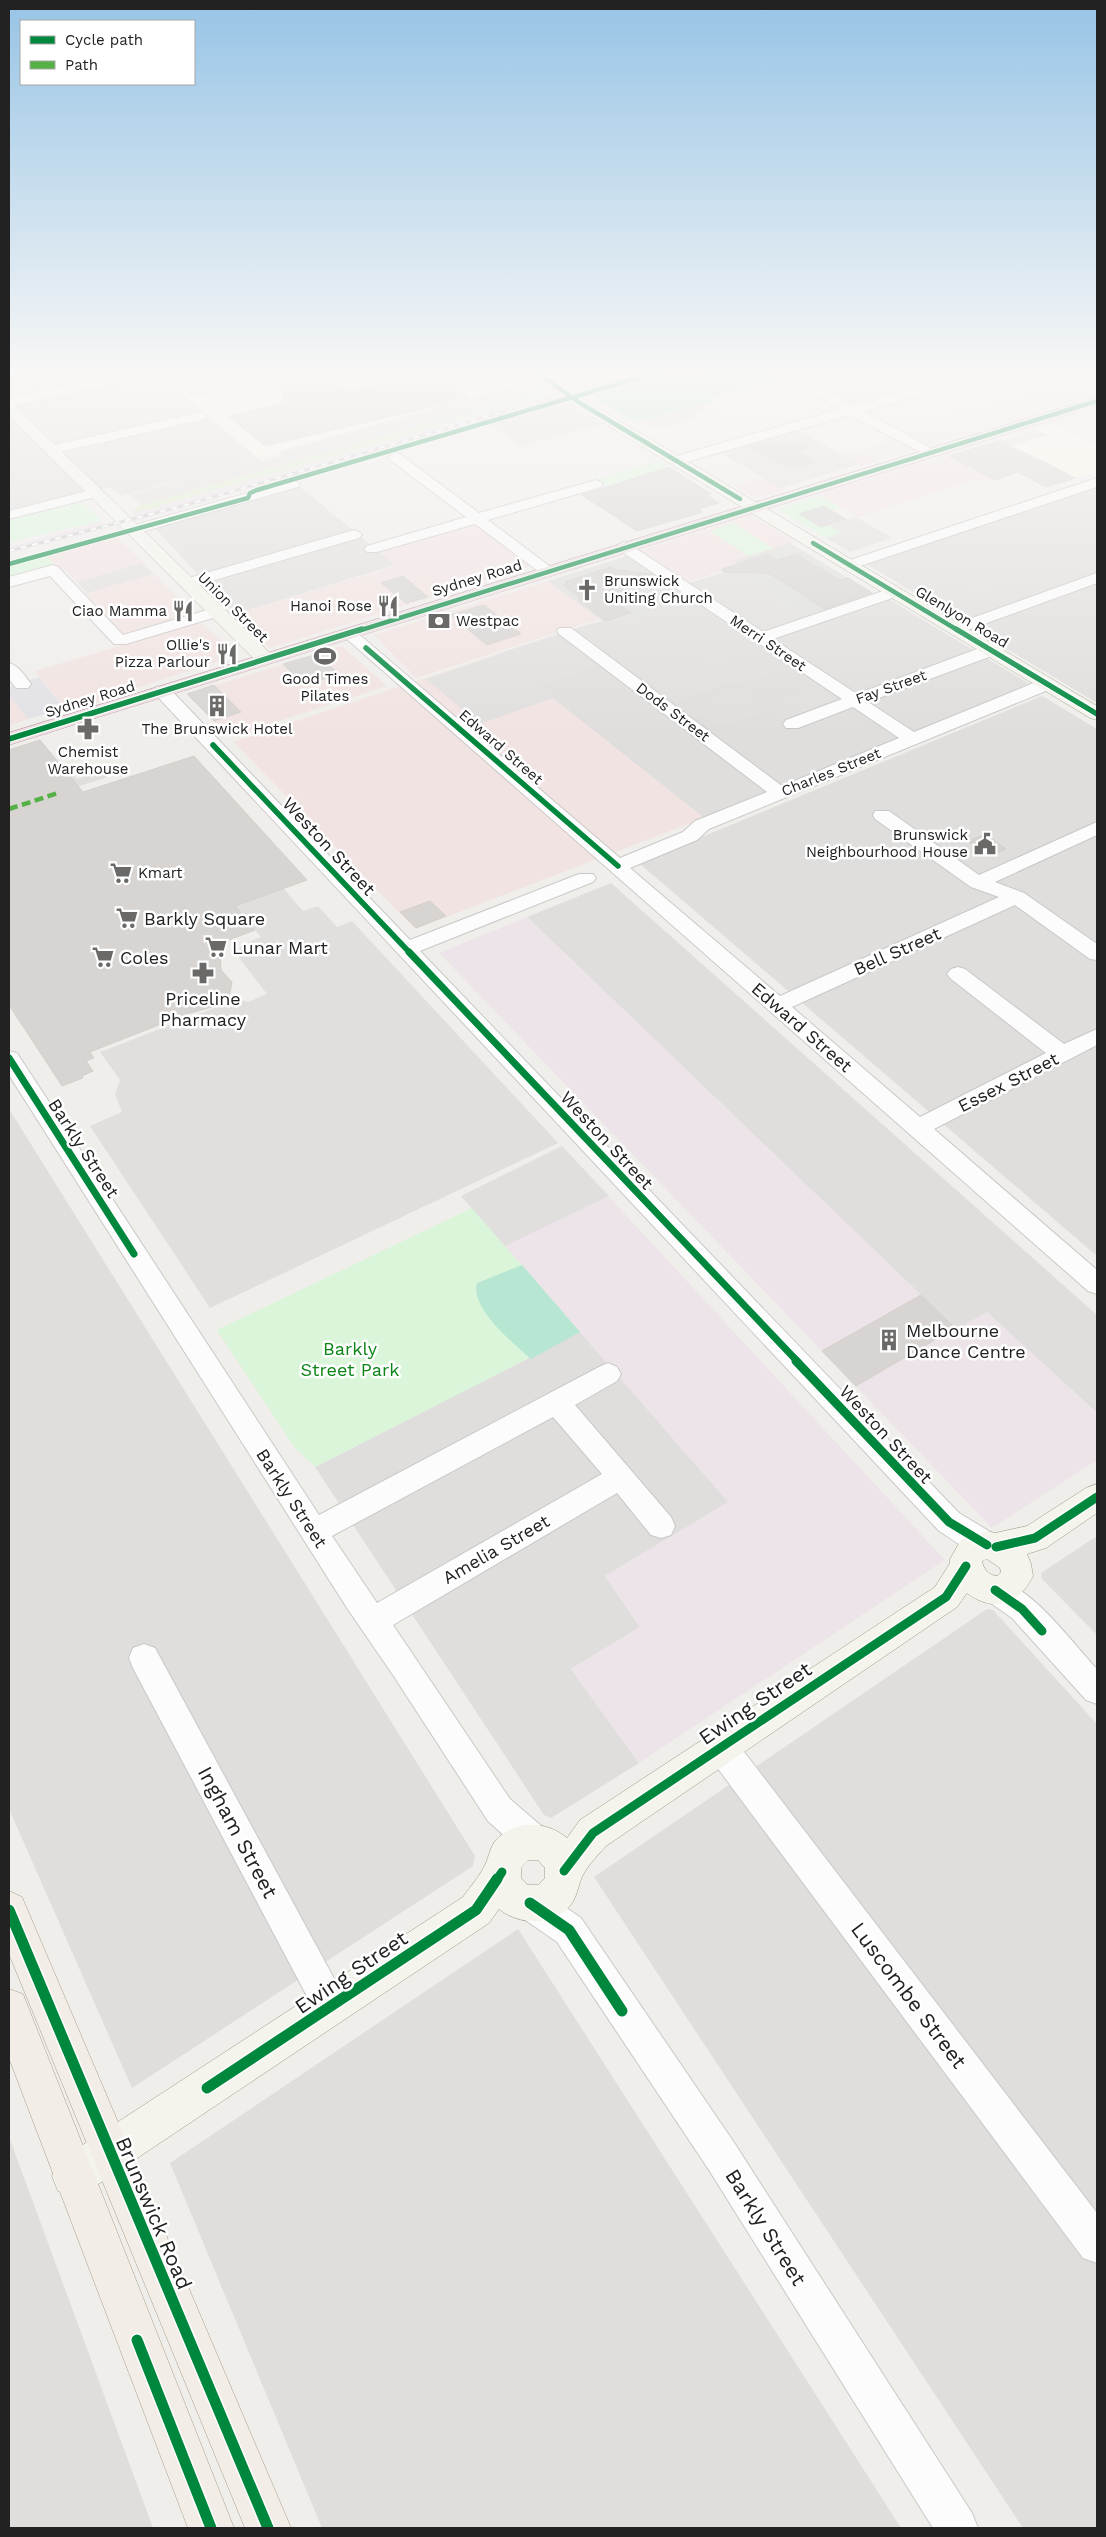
<svg xmlns="http://www.w3.org/2000/svg" width="1106" height="2537" viewBox="0 0 1106 2537" font-family="'Work Sans',sans-serif">
  <style>
    .residential { fill: #dfdedc }
    .commercial { fill: #f1e3e1 }
    .industrial { fill: #ede4e9 }
    .education { fill: #f8f7e8 }
    .religious { fill: #dededc }
    .grass { fill: #ddeccb }
    .park { fill: #daf5da }
    .pitch { fill: #b7e6d2 }
    .parking { fill: #e0dfde }
    .plaza { fill: #e2e1e5 }
    .water { fill: #bfdbe3 }
    .building { fill: #d7d4d2; stroke: #d3d0cc }
    .lines { fill: none; stroke-linecap: round; stroke-linejoin: round }
    .street-casing { stroke: #c9c8c7; stroke-width: 2 }
    .secondary-casing { stroke: #999a82; stroke-width: 1 }
    .primary-casing { stroke: #a79c86; stroke-width: 1 }
    .highway-casing { stroke: #c5a2ac; stroke-width: 1 }
    .street { fill: #fdfcfc; fill-rule: evenodd }
    .secondary { fill: #f4f4ed; fill-rule: evenodd }
    .primary { fill: #f3ede7; fill-rule: evenodd }
    .highway { fill: #ece0e2; fill-rule: evenodd }
    .tram { stroke: #ccc; stroke-width: 1 }
    .rail-casing { stroke: #ccc; stroke-width: 3 }
    .rail { stroke: #fff; stroke-width: 2; stroke-dasharray: 6; stroke-linecap: butt }
    .quiet { stroke: #55b145; stroke-width: 4.5; stroke-dasharray: 9 4.5; stroke-linecap: butt }
    .cycleway-far4-casing { stroke: #fff; stroke-width: 6 }
    .cycleway-far3-casing { stroke: #fff; stroke-width: 8 }
    .cycleway-far2-casing { stroke: #fff; stroke-width: 10 }
    .cycleway-far1-casing { stroke: #fff; stroke-width: 12 }
    .cycleway-casing { stroke: #fff; stroke-width: 14 }
    .cycleway-far4 { stroke: #00873e; stroke-width: 4.5 }
    .cycleway-far3 { stroke: #00873e; stroke-width: 5.5 }
    .cycleway-far2 { stroke: #00873e; stroke-width: 7 }
    .cycleway-far1 { stroke: #00873e; stroke-width: 9 }
    .cycleway { stroke: #00873e; stroke-width: 11 }
    .labels { text-anchor: middle; dominant-baseline: central; stroke-width: 5; stroke-linejoin: round; paint-order: stroke }
    .far-street-label { font-size: 15px; fill: #222; stroke: #fff }
    .far-poi-label { font-size: 15px; fill: #222; stroke: #fff; text-anchor: end }
    .street-label { font-size: 18px; fill: #222; stroke: #fff }
    .poi-label { font-size: 18px; fill: #222; stroke: #fff; text-anchor: start }
    .park-label { font-size: 18px; fill: #0c8416; stroke: #fff }
    .near-street-label { font-size: 21px; fill: #222; stroke: #fff }
  </style>
  <rect width="100%" height="100%" fill="#f0eeeb"/>
  <g class="residential">
    <path d="M9 375H159L258 458 121 496 110 487 9 512Z"/>
    <path d="M293 481 395 565 235 614 149 522Z"/>
    <path d="M1097 483V703L863 562Z"/>
    <path d="M735 569 813 619 882 595 1033 686 704 818 497 654 589 624 603 621 605 623 632 614 636 617 699 596 683 585Z"/>
    <path d="M1042 696 1097 729V1256L639 863Z"/>
    <path d="M611 883 1097 1315V1413L987 1312 957 1330 527 917Z"/>
    <path d="M9 1109 475 1856 473 1866 132 2088 9 1809Z"/>
    <path d="M580 1332 729 1502 605 1576 640 1627 571 1669 639 1763 551 1818 544 1815 315 1467Z"/>
    <path d="M1097 1536V1635L1042 1579 1041 1573Z"/>
    <path d="M987 1609 993 1610 1097 1724V2528H1023L594 1877Z"/>
    <path d="M518 1929 901 2528H322L170 2163Z"/>
    <path d="M9 2137 153 2528H9Z"/>
  </g>
  <g class="commercial">
    <path d="M1065 375 1097 376V394L930 445 904 431 1055 387 1045 381Z"/>
    <path d="M1097 408V426L1074 433 1051 422Z"/>
    <path d="M895 440 915 450 862 466 843 455Z"/>
    <path d="M998 440 1046 463 995 480 972 481 858 517 819 494Z"/>
    <path d="M765 477 786 489 755 498 735 486Z"/>
    <path d="M751 516 796 542 738 561 741 565 687 582 639 551Z"/>
    <path d="M473 523 531 566 270 648 235 614 393 567 395 565 378 552Z"/>
    <path d="M116 537 143 562 194 614 124 634 68 573 55 565 46 555Z"/>
    <path d="M548 581 599 619 416 678 374 635Z"/>
    <path d="M201 622 235 654 234 656 67 711 35 671Z"/>
    <path d="M342 646 387 686 229 737 189 696 191 693Z"/>
    <path d="M497 654 704 818 415 929 234 742Z"/>
    <path d="M9 695 28 719 9 726Z"/>
  </g>
  <g class="industrial">
    <path d="M613 375H636L584 391 581 385Z"/>
    <path d="M550 394 558 399 139 520 131 514Z"/>
    <path d="M101 521 108 528 9 552V547Z"/>
    <path d="M527 917 957 1329 987 1312 1097 1413V1460L992 1528 439 953Z"/>
    <path d="M562 1146 945 1560 639 1763 571 1669 640 1627 605 1576 728 1502 461 1196Z"/>
  </g>
  <g class="education">
    <path d="M159 375H521L531 381 258 458Z"/>
    <path d="M1054 424 1097 445V471L1075 478 1000 441Z"/>
  </g>
  <g class="religious">
    <path d="M797 430 859 464 781 488 721 453Z"/>
    <path d="M790 543 876 595 811 618 731 567 738 564 733 561Z"/>
    <path d="M627 556 691 599 636 617 632 614 605 623 548 581Z"/>
  </g>
  <path class="grass" d="M541 387 550 394 131 514 137 507 141 505 538 392 534 389Z"/>
  <g class="park">
    <path d="M659 461 669 467 606 486 596 479Z"/>
    <path d="M820 496 840 508 831 510 824 506 800 514 821 527 829 525 842 533 826 538 780 511V508Z"/>
    <path d="M82 502 101 521 9 542V520Z"/>
    <path d="M733 523 773 548 748 556 710 531Z"/>
    <path d="M46 555 55 565 9 578V566Z"/>
    <path d="M472 1208 580 1332 315 1467 295 1448 217 1330Z"/>
  </g>
  <g class="pitch">
    <path d="M653 375H774L779 378 710 397 716 401 634 422 588 393Z"/>
    <path d="M522 1265 580 1332 531 1359C513 1343 470 1308 477 1283Z"/>
  </g>
  <g class="parking">
    <path d="M169 375H235L248 385 195 397Z"/>
    <path d="M475 375H505L496 390 467 387Z"/>
    <path d="M893 375 952 376 854 403 834 393Z"/>
    <path d="M524 383 539 392 141 505 129 495 258 458 262 461 282 456 278 452Z"/>
    <path d="M566 403 601 425 520 446 489 424Z"/>
    <path d="M700 404 715 414 712 415 706 412 695 415 699 418 662 427 658 425 647 427 640 423Z"/>
    <path d="M1035 430 1047 435 1011 446 1000 441Z"/>
    <path d="M856 517 892 538 850 552 826 538 841 533 829 525Z"/>
    <path d="M142 563 153 574 87 593 77 582Z"/>
    <path d="M985 582 998 589 945 608 932 600Z"/>
    <path d="M785 604 808 619 765 633 743 618Z"/>
    <path d="M554 636 594 667 539 686 553 698 480 724 426 679Z"/>
    <path d="M718 655 741 672 767 662 780 670 748 681 729 683 678 702 647 680Z"/>
    <path d="M820 687 842 702 787 723 769 710 719 727 688 707 739 688 765 707Z"/>
    <path d="M102 771 108 777 58 793 48 781 72 773 77 779Z"/>
    <path d="M283 888 303 911 318 906 337 927 352 921 558 1143 210 1308 90 1126 122 1112 115 1094 120 1080 100 1052 238 999 248 1002 267 994 239 958 240 948 244 944 261 937 235 906Z"/>
    <path d="M562 1146 609 1196 505 1246 461 1196Z"/>
  </g>
  <path class="plaza" d="M39 677 64 708 28 719 9 695V687Z"/>
  <path class="water" d="M666 375H713L671 388 653 380Z"/>
  <g class="building">
    <path d="M284 375H328L326 381H331L350 391 392 381 401 385H413L440 379 448 384H455L456 389 469 398 265 446 228 416 283 403 282 385Z"/>
    <path d="M779 441 783 444 807 445V448L796 451 815 462 790 469 746 447Z"/>
    <path d="M1000 441 1046 463 1075 478 1046 487 1018 472 995 480 949 456Z"/>
    <path d="M669 467 711 494 707 495 719 503 698 509 703 512 637 531 582 495Z"/>
    <path d="M824 506 846 519 821 527 799 514Z"/>
    <path d="M768 554 777 560 795 554 840 580 848 578 872 593 825 609 772 575 766 573 723 572 722 569Z"/>
    <path d="M611 567 617 570 651 574 655 576 628 585 632 588 615 593 626 601 618 604 631 613 606 621 578 600 582 599 563 585 568 584 565 582Z"/>
    <path d="M403 576 428 597 406 603 381 583Z"/>
    <path d="M484 605 521 634 487 645 450 615Z"/>
    <path d="M317 654 339 674 305 685 283 664Z"/>
    <path d="M214 685 241 712 214 721 187 694Z"/>
    <path d="M40 740 83 792 194 756 307 880 235 906 255 930 226 941 220 952 221 970 232 982 229 998 216 1006 187 1014 90 1052 94 1058 86 1061 93 1071 82 1076 83 1078 62 1086 9 1005V750Z"/>
    <path d="M985 834 1006 849 989 856 968 841Z"/>
    <path d="M430 901 446 916 416 928 400 912Z"/>
    <path d="M921 1295 955 1328 856 1386 822 1351Z"/>
  </g>
  <g class="lines">
    <g class="street-casing">
      <g id="street">
        <path d="M113 375H138L132 379 9 407V399Z"/>
        <path d="M779 375H796L853 406 919 387 924 388 926 391 924 394 864 411 938 452 936 455H926L850 415 683 463H673L671 460 673 457 840 409Z"/>
        <path d="M201 412 208 416 206 419 50 454 43 450 50 446Z"/>
        <path d="M395 453 400 454 479 513 596 480 603 484 601 487 488 520 552 568 555 571 552 574H542L475 524 377 552H367L364 549 367 546 466 517 390 460 388 457Z"/>
        <path d="M1097 478V487L854 568 849 570 841 565 844 562Z"/>
        <path d="M293 480 300 484 298 487 138 533 133 534 126 530 128 527Z"/>
        <path d="M95 489 102 493 100 496 9 519V511Z"/>
        <path d="M354 530 359 532 362 535 359 538 194 586H182L180 583 182 580Z"/>
        <path d="M624 542 629 544 763 632 889 589H901L903 592 901 595 773 639 857 694 985 646H997L999 650 997 654 868 702 914 732 1041 680H1053L1056 684 1053 688 709 829 697 840 630 868 780 996 999 897 971 887 875 819 873 815 875 811H889L979 875 1097 822V835L995 882 1024 893 1097 944V960L1090 959 1015 905 792 1007 920 1117 1046 1053 951 979 947 974 951 969 958 967 965 969 1064 1044 1097 1029V1045L934 1129 1097 1270V1294L1088 1291 340 633 342 630H354L620 858 683 832 695 821 767 792 559 634 557 631 559 628H571L782 786 899 738 853 707 798 728H786L783 724 786 720 842 699 619 550 616 547 619 544Z"/>
        <path d="M53 565 58 567 123 635 217 607 225 612 223 615 126 644H114L50 576 9 587V577Z"/>
        <path d="M1097 573V583L962 632H950L948 629 950 626Z"/>
        <path d="M9 663C18 665 25 676 31 684L28 688H16L9 679Z"/>
        <path d="M162 686 168 687 410 940 579 874H593L596 878 593 882 420 951 959 1513 997 1536 1001 1545 997 1554C977 1561 956 1541 939 1531L156 695 153 691 156 687Z"/>
        <path d="M9 1051 17 1053 319 1515 599 1367 608 1363 617 1367 621 1374 617 1381 575 1405 671 1517 675 1526 671 1535 661 1538 651 1535 617 1493 393 1625 510 1799 546 1830 550 1841 546 1852 534 1857 522 1852 488 1821 393 1675 347 1608 9 1075ZM553 1417 602 1474 377 1603 332 1536Z"/>
        <path d="M995 1577C1037 1592 1067 1637 1097 1669V1704L1086 1700 1012 1618 985 1599 980 1590 985 1581Z"/>
        <path d="M144 1644 155 1648 343 1995 349 2007 343 2019 331 2025 319 2019 133 1668 129 1658 133 1648Z"/>
        <path d="M721 1732 732 1736 1097 2213V2263L1083 2258 710 1758 705 1747 710 1736Z"/>
        <path d="M530 1886 542 1891 581 1918 735 2144 972 2513 978 2528H933L709 2170 557 1942 518 1915 513 1903 518 1891Z"/>
      </g>
    </g>
    <g class="secondary-casing">
      <g id="secondary">
        <path d="M533 375H550L585 400 1097 706V720L1090 718 575 406Z"/>
        <path d="M9 404 14 405 272 655 274 659 272 663H258L9 416Z"/>
        <path d="M1097 1484V1513L1046 1548 1027 1554 1031 1564 1033 1576C1019 1605 993 1613 967 1593L957 1607 606 1846C598 1855 587 1866 582 1877 578 1886 577 1897 570 1906 552 1927 519 1925 499 1909L489 1923 88 2191 73 2197 58 2191 52 2176 58 2161 463 1897C470 1887 480 1876 485 1865 489 1857 490 1847 496 1840 515 1819 547 1821 567 1838L580 1820 935 1587 950 1563V1559L961 1540 987 1531 995 1533 1027 1526 1086 1488ZM987 1559 1000 1568 1001 1572 997 1576C990 1576 983 1569 982 1561ZM528 1860H538L545 1868V1878L538 1885H528L521 1878V1868Z"/>
      </g>
    </g>
    <g class="primary-casing">
      <g id="primary">
        <path d="M9 1891 22 1897 291 2528H245L9 1954Z"/>
        <path d="M9 1989 23 1994 234 2528H188L9 2058Z"/>
      </g>
    </g>
    <g class="highway-casing">
      <path id="highway" d="M1097 397V406L9 745V733Z"/>
    </g>
    <use href="#street" class="street"/>
    <use href="#secondary" class="secondary"/>
    <use href="#primary" class="primary"/>
    <use href="#highway" class="highway"/>
    <path class="tram" d="M9 741 1097 403"/>
    <g class="rail-casing">
      <path id="rail" d="M9 551 186 505 629 375"/>
    </g>
    <use href="#rail" class="rail"/>
    <path class="quiet" d="M9 809 58 793"/>
    <g class="cycleway-far4-casing">
      <g id="cycleway-far4">
        <path d="M540 375 580 403 740 499"/>
        <path d="M813 543 959 631"/>
        <path d="M9 564 248 498 250 493 257 490 648 375"/>
        <path d="M358 631 1097 401"/>
      </g>
    </g>
    <g class="cycleway-far3-casing">
      <g id="cycleway-far3">
        <path d="M956 629 1097 714"/>
        <path d="M366 648 618 866"/>
        <path d="M9 739 362 629"/>
        <path d="M213 745 410 953"/>
      </g>
    </g>
    <g class="cycleway-far2-casing">
      <g id="cycleway-far2">
        <path d="M409 952 798 1362"/>
        <path d="M9 1058 134 1254"/>
      </g>
    </g>
    <g class="cycleway-far1-casing">
      <g id="cycleway-far1">
        <path d="M796 1361 949 1522 987 1545"/>
        <path d="M996 1547 1035 1538 1097 1497"/>
        <path d="M995 1590 1022 1609 1042 1631"/>
        <path d="M564 1871 593 1833 946 1597 966 1566"/>
        <path d="M496 1881 502 1872"/>
      </g>
    </g>
    <g class="cycleway-casing">
      <g id="cycleway">
        <path d="M530 1903 569 1930 622 2011"/>
        <path d="M9 1910 268 2528"/>
        <path d="M207 2088 476 1910 497 1879"/>
        <path d="M137 2340 211 2528"/>
      </g>
    </g>
    <use href="#cycleway-far4" class="cycleway-far4"/>
    <use href="#cycleway-far3" class="cycleway-far3"/>
    <use href="#cycleway-far2" class="cycleway-far2"/>
    <use href="#cycleway-far1" class="cycleway-far1"/>
    <use href="#cycleway" class="cycleway"/>
  </g>
  <linearGradient id="sky" x2="0" y2="1"><stop stop-color="#97c4e6"/><stop offset="0.51" stop-color="#f8f7f6"/><stop offset="1" stop-color="#f8f7f6" stop-opacity="0"/></linearGradient>
  <rect width="1106" height="731" fill="url(#sky)"/>
  <defs>
    <g id="church-bare" transform="scale(1.725)"><path d="M-1.2-6h2.4v3.5h3.3v2.4h-3.3V6h-2.4V-.1h-3.3v-2.4h3.3Z" fill="#6a6968" stroke="#fff" stroke-width="2.5" paint-order="stroke"/></g>
    <g id="restaurant-bare" transform="scale(1.725)"><path d="M-5-6h1v4h1v-4h1v4h1v-4h1v5L-1.5 .5V6h-2V.5L-5-1ZM5-6V6H3V1.5H1.5Q1.5-4 5-6Z" fill="#6a6968" stroke="#fff" stroke-width="2.5" paint-order="stroke"/></g>
    <g id="bank-bare" transform="scale(1.725)"><path d="M-6-4H6V4H-6ZM0-2.3a2.3 2.3 0 1 0 0 4.6a2.3 2.3 0 1 0 0-4.6Z" fill="#6a6968" stroke="#fff" stroke-width="2.5" paint-order="stroke"/></g>
    <g id="stadium-bare" transform="scale(1.725)"><path d="M0-5a6.5 5 0 1 0 0 10a6.5 5 0 1 0 0-10ZM-3.5-1.8h7v3.6h-7Z" fill="#6a6968" stroke="#fff" stroke-width="2.5" paint-order="stroke"/></g>
    <g id="building-bare" transform="scale(1.725)"><path d="M-4-6H4V6H1V3H-1V6H-4ZM-2.5-4.3h1.7v1.8h-1.7ZM.8-4.3h1.7v1.8H.8ZM-2.5-1h1.7V.8h-1.7ZM.8-1h1.7V.8H.8Z" fill="#6a6968" stroke="#fff" stroke-width="2.5" paint-order="stroke"/></g>
    <g id="pharmacy-bare" transform="scale(1.725)"><path d="M-2-6h4v4h4v4h-4v4h-4v-4h-4v-4h4Z" fill="#6a6968" stroke="#fff" stroke-width="2.5" paint-order="stroke"/></g>
    <g id="civic-bare" transform="scale(1.725)"><path d="M-.6-6.5H3V-4.5H.6V-3L4-1V1h2V6H-6V1h2V-1L-.6-3ZM-1.2 2.5V6h2.4V2.5Z" fill="#6a6968" stroke="#fff" stroke-width="2.5" paint-order="stroke"/></g>
    <g id="supermarket-bare" transform="scale(1.725)"><path d="M-6-5.5h2.5l.6 2H6L4.5 2H-2.5L-4.4-4H-6ZM-1.5 3.2a1.3 1.3 0 1 0 .1 0ZM3 3.2a1.3 1.3 0 1 0 .1 0Z" fill="#6a6968" stroke="#fff" stroke-width="2.5" paint-order="stroke"/></g>
  </defs>
  <g fill-rule="evenodd">
    <use href="#church-bare" x="587" y="590"/>
    <use href="#restaurant-bare" x="388" y="606"/>
    <use href="#restaurant-bare" x="183" y="611"/>
    <use href="#bank-bare" x="439" y="621"/>
    <use href="#restaurant-bare" x="227" y="654"/>
    <use href="#stadium-bare" x="325" y="656"/>
    <use href="#building-bare" x="217" y="706"/>
    <use href="#pharmacy-bare" x="88" y="729"/>
    <use href="#civic-bare" x="985" y="844"/>
    <use href="#supermarket-bare" x="121" y="873"/>
    <use href="#supermarket-bare" x="127" y="918"/>
    <use href="#supermarket-bare" x="216" y="947"/>
    <use href="#supermarket-bare" x="103" y="957"/>
    <use href="#pharmacy-bare" x="203" y="973"/>
    <use href="#building-bare" x="889" y="1340"/>
  </g>
  <g class="labels">
    <g class="far-street-label">
      <text transform="translate(477 578) rotate(-17)">Sydney Road</text>
      <text transform="translate(233 607) rotate(45)">Union Street</text>
      <text transform="translate(962 617) rotate(31)">Glenlyon Road</text>
      <text transform="translate(768 643) rotate(34)">Merri Street</text>
      <text transform="translate(891 687) rotate(-20)">Fay Street</text>
      <text transform="translate(90 699) rotate(-17)">Sydney Road</text>
      <text transform="translate(673 712) rotate(37)">Dods Street</text>
      <text transform="translate(501 747) rotate(41)">Edward Street</text>
      <text transform="translate(831 772) rotate(-22)">Charles Street</text>
    </g>
    <g class="far-poi-label">
      <text x="604" y="581" text-anchor="start">Brunswick<tspan x="604" dy="17">Uniting Church</tspan></text>
      <text x="372" y="606">Hanoi Rose</text>
      <text x="167" y="611">Ciao Mamma</text>
      <text x="456" y="621" text-anchor="start">Westpac</text>
      <text x="210" y="645">Ollie's<tspan x="210" dy="17">Pizza Parlour</tspan></text>
      <text x="325" y="679" text-anchor="middle">Good Times<tspan x="325" dy="17">Pilates</tspan></text>
      <text x="217" y="729" text-anchor="middle">The Brunswick Hotel</text>
      <text x="88" y="752" text-anchor="middle">Chemist<tspan x="88" dy="17">Warehouse</tspan></text>
      <text x="968" y="835">Brunswick<tspan x="968" dy="17">Neighbourhood House</tspan></text>
      <text x="138" y="873" text-anchor="start">Kmart</text>
    </g>
    <g class="street-label">
      <text transform="translate(329 846) rotate(47)">Weston Street</text>
      <text transform="translate(897 951) rotate(-24)">Bell Street</text>
      <text transform="translate(802 1027) rotate(41)">Edward Street</text>
      <text transform="translate(1008 1082) rotate(-27)">Essex Street</text>
      <text transform="translate(607 1140) rotate(47)">Weston Street</text>
      <text transform="translate(84 1148) rotate(57)">Barkly Street</text>
      <text transform="translate(886 1434) rotate(47)">Weston Street</text>
      <text transform="translate(292 1498) rotate(57)">Barkly Street</text>
      <text transform="translate(496 1549) rotate(-30)">Amelia Street</text>
    </g>
    <g class="poi-label">
      <text x="144" y="918">Barkly Square</text>
      <text x="232" y="947">Lunar Mart</text>
      <text x="120" y="957">Coles</text>
      <text x="203" y="998" text-anchor="middle">Priceline<tspan x="203" dy="21">Pharmacy</tspan></text>
      <text x="906" y="1330">Melbourne<tspan x="906" dy="21">Dance Centre</tspan></text>
    </g>
    <g class="park-label">
      <text x="350" y="1348">Barkly<tspan x="350" dy="21">Street Park</tspan></text>
    </g>
    <g class="near-street-label">
      <text transform="translate(755 1703) rotate(-34)">Ewing Street</text>
      <text transform="translate(238 1832) rotate(62)">Ingham Street</text>
      <text transform="translate(351 1972) rotate(-34)">Ewing Street</text>
      <text transform="translate(909 1995) rotate(53)">Luscombe Street</text>
      <text transform="translate(154 2213) rotate(67)">Brunswick Road</text>
      <text transform="translate(766 2227) rotate(58)">Barkly Street</text>
    </g>
  </g>
  <rect width="1106" height="2537" fill="none" stroke="#222222" stroke-width="20"/>
  <rect x="20" y="20" width="175" height="65" fill="#ffffff" stroke="#a7a7a7"/>
  <rect x="30" y="36" width="25" height="8" fill="#00873e" stroke="#a7a7a7"/>
  <text x="65" y="45" font-size="15" fill="#222222">Cycle path</text>
  <rect x="30" y="61" width="25" height="8" fill="#55b145" stroke="#a7a7a7"/>
  <text x="65" y="70" font-size="15" fill="#222222">Path</text>
</svg>
